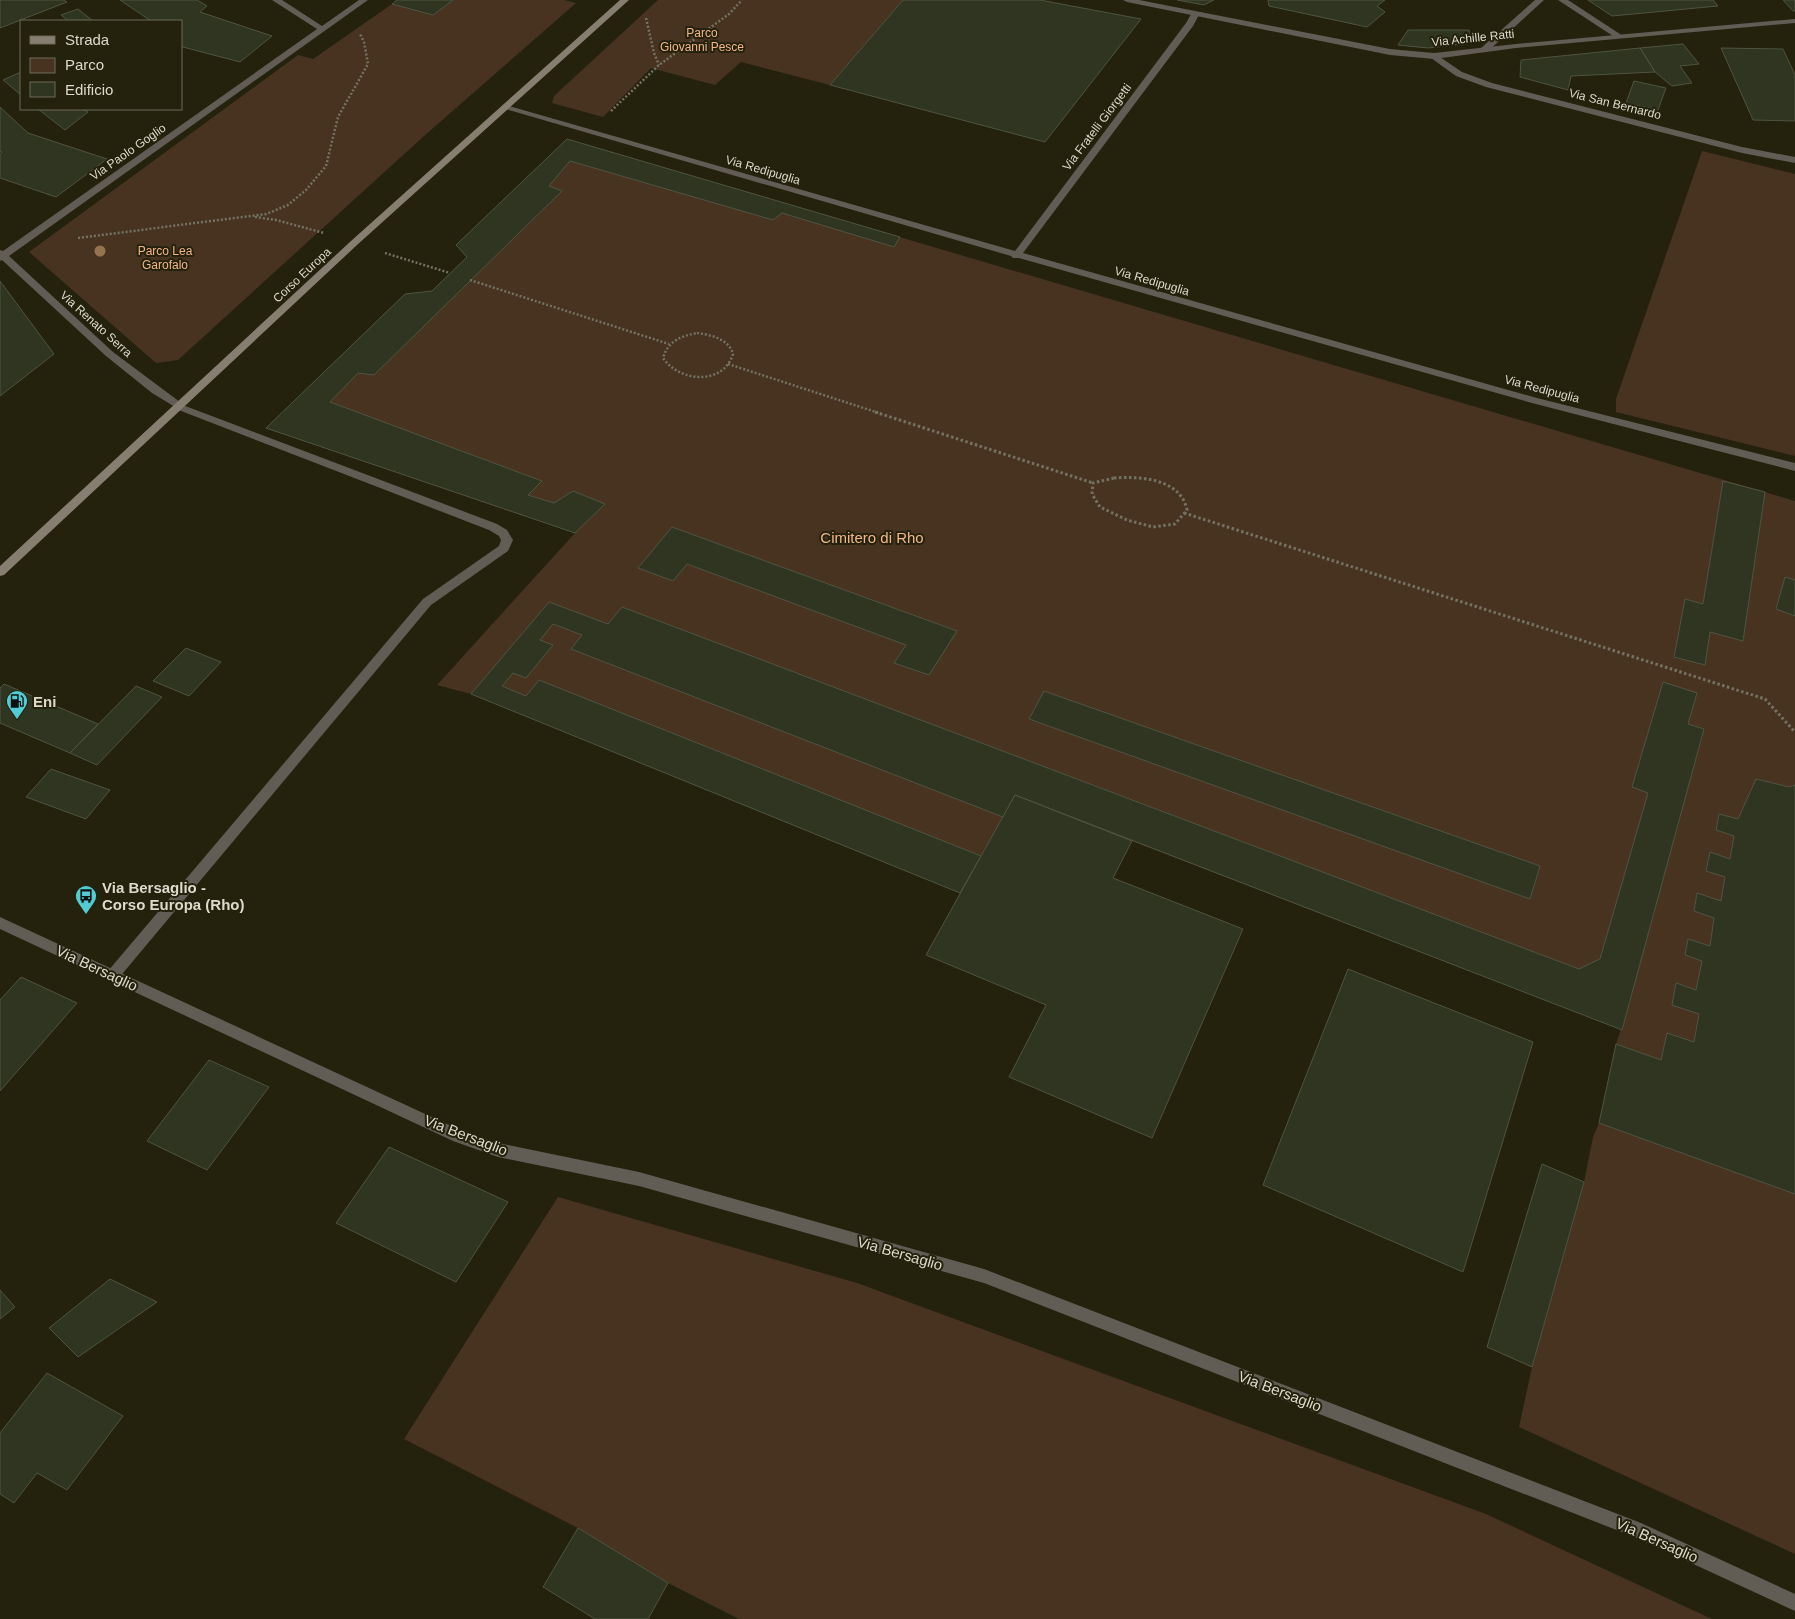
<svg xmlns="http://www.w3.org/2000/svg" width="1795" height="1619" viewBox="0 0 1795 1619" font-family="Arial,sans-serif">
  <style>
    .green { fill: #483321 }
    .building { fill: #303521; stroke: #4f5440 }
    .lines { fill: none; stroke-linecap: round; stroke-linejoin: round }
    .path-far1 { stroke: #747261; stroke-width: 2.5; stroke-dasharray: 2 2; stroke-linecap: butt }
    .path { stroke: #747261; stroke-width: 3; stroke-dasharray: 2.5 2.5; stroke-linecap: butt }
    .service { fill: #615c54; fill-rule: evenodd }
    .minor { fill: #615c54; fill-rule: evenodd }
    .tertiary { fill: #615c54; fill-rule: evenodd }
    .secondary { fill: #867e70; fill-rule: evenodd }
    .tree { fill: #96734f }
    .labels { text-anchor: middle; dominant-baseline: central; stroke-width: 4; stroke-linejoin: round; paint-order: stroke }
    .far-park-label { font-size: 12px; fill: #f3b685; stroke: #24210d }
    .far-street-label { font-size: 12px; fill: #dbdacd; stroke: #24210d }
    .park-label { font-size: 15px; fill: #f3b685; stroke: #24210d }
    .poi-label { font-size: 15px; font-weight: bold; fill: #dbdacd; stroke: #24210d; text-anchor: start }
    .street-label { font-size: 15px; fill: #dbdacd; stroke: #24210d }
  </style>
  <rect width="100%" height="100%" fill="#24210d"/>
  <g class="green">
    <path d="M453 0H564L576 3 424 136 178 360 156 363 29 252 298 55 313 59 392 4 433 15Z"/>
    <path d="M658 0H903L830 85 741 62 715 85 651 68 603 117 552 103 554 96Z"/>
    <path d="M567 139 1795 501V1554L1519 1427 1532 1367 1584 1182 1593 1137 1599 1123 1616 1044 1621 1029 1015 796 960 893 471 694 437 685 575 533 266 428 405 294 432 291 467 257 456 245Z"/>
    <path d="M1702 151 1795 174V456L1616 412V399Z"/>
    <path d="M558 1197 857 1283 1486 1514 1712 1619H739L668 1583 578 1528 404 1439Z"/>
  </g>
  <g class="building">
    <path d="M0 0H64L67 2 0 28Z"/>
    <path d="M120 0H197L207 6 200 12 272 36 240 62 183 47 181 48V21H151Z"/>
    <path d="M397 0H453L433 15 392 4Z"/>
    <path d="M903 0H1040L1141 19 1045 142 830 85Z"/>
    <path d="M1177 0H1214L1204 5Z"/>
    <path d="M1268 0H1385L1377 6 1385 12 1367 27 1269 6Z"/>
    <path d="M1588 0H1713L1718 6 1612 16Z"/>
    <path d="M1783 0H1795V11H1793Z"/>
    <path d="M78 9 93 21H68L61 15Z"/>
    <path d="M1408 30H1469L1473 43 1428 48 1398 45Z"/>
    <path d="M1683 44 1699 64 1680 66 1692 83 1672 86 1655 72 1640 48Z"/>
    <path d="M1640 48 1655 72 1571 76 1568 90 1520 77 1521 60Z"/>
    <path d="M1721 48 1783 49 1795 75V121L1753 120Z"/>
    <path d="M21 72V95L3 80Z"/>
    <path d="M1634 81 1666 88 1658 110 1626 103Z"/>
    <path d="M0 107 28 133 107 159 56 197 0 178V154L2 152 0 151Z"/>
    <path d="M38 109H83L88 112 65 130Z"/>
    <path d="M567 139 900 237 894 247 782 213 773 220 570 161 549 186 562 191 374 375 358 373 330 402 542 481 528 495 554 503 573 491 605 504 575 533 266 428 405 294 432 291 467 257 456 245Z"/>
    <path d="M0 281 54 354 0 396Z"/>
    <path d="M1723 481 1765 492 1743 641 1710 632 1705 665 1674 657 1685 599 1703 604Z"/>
    <path d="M672 527 957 631 929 675 894 663 906 645 687 564 673 581 638 568Z"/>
    <path d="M1785 577 1795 580V616L1776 609Z"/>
    <path d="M549 602 608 624 622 607 1579 969 1600 959 1648 793 1632 787 1663 682 1697 693 1688 724 1704 729 1622 1030 1015 795 1003 817 571 649 582 635 553 624 540 640 553 645 526 678 513 673 502 686 526 696 539 680 981 856 960 893 471 694Z"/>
    <path d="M186 648 221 662 189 696 153 681Z"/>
    <path d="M4 684 98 724 70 753 0 723V688Z"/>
    <path d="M136 686 162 697 97 765 70 753Z"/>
    <path d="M1044 691 1540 866 1530 899 1029 719Z"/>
    <path d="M51 769 110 790 86 819 26 797Z"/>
    <path d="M1756 779 1789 787 1795 785V1194L1599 1123 1616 1044 1661 1060 1667 1033 1694 1042 1699 1014 1672 1005 1676 983 1696 990 1702 961 1685 955 1688 939 1710 946 1714 918 1694 911 1697 893 1721 901 1725 877 1706 871 1710 852 1730 859 1734 836 1716 830 1719 814 1738 819Z"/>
    <path d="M1015 795 1132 841 1113 878 1243 929 1152 1138 1009 1077 1046 1005 926 955Z"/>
    <path d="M1348 969 1533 1042 1463 1272 1263 1185Z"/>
    <path d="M21 977 77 1003 0 1091V1000Z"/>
    <path d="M209 1060 269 1087 207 1170 147 1141Z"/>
    <path d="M389 1147 508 1202 456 1282 336 1223Z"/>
    <path d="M1542 1164 1584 1182 1532 1367 1487 1347Z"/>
    <path d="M110 1279 157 1302 78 1357 49 1328Z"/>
    <path d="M0 1290 15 1307 0 1319Z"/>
    <path d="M47 1373 123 1416 67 1490 37 1473 14 1503 0 1494V1433Z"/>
    <path d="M578 1528 668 1583 648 1619H595L543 1587Z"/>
  </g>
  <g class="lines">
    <g class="path-far1">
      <path d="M646 18 654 53 659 65"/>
      <path d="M611 111 659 65 729 14 742 0"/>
      <path d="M255 217 276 220 324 233"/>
      <path d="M78 238 266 214 288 205 306 190 326 166 338 117 368 64 364 42 360 34"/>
      <path d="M385 253 450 273"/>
      <path d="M470 280 669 344"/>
      <path d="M697 333C711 335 729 339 733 354 723 386 679 382 663 358 668 341 681 336 697 333Z"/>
      <path d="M728 364 879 413"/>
    </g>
    <g class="path">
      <path d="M875 412 1093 483"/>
      <path d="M1114 478C1141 476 1181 479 1187 510L1175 524 1153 527 1127 520 1100 507 1092 494 1093 483Z"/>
      <path d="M1184 513 1765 699 1795 732"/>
    </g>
    <path class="service" d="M180 404 497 524 507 530 513 540 508 551 431 605 118 979 113 981 108 979 106 975 108 971 423 599 499 546 501 540 499 536 489 530 176 409 175 407 176 405Z"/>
    <g class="minor">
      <path d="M272 0H282L322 26 359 0H368L9 256 113 352 184 405 185 407 184 409 180 410 152 393 106 356 2 260 0 261V250L3 251 317 29Z"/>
      <path d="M1535 0H1544L1487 52H1481V48Z"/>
      <path d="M1558 0H1568L1623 36 1616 38Z"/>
      <path d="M1193 11 1200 13 1193 26 1023 253 1537 398 1795 463V471L1532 403 1019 258H1013L1011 256 502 108 509 106 1015 251 1186 23Z"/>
      <path d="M1434 53 1462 72 1492 83 1742 147 1795 157V163L1742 153 1486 87 1456 76 1431 58 1430 56Z"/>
      <path d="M0 917 462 1131 498 1143 639 1172 984 1269 1641 1523 1795 1594V1611L1637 1538 984 1283 639 1186 498 1157 453 1141 0 929Z"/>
    </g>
    <path class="tertiary" d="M1123 0H1139L1390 49 1434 53 1516 44 1795 19V23L1516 48 1434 59 1390 55 1127 2Z"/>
    <path class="secondary" d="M620 0H629L357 245 4 575 0 576V566L351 241Z"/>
  </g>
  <circle class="tree" cx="100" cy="251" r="5.5"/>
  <defs>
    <g id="fuel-pin" transform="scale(1.125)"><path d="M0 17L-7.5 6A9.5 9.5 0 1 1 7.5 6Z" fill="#51ccd2" stroke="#24210d"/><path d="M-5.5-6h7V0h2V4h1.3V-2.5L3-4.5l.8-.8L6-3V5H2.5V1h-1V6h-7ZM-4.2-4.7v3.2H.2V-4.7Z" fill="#111"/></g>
    <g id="bus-pin" transform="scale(1.125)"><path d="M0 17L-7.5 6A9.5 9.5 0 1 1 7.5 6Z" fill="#51ccd2" stroke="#24210d"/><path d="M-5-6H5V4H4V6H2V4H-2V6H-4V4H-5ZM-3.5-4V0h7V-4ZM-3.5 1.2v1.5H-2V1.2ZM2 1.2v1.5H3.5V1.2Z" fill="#111"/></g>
  </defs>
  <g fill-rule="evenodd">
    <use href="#fuel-pin" x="17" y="701"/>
    <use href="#bus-pin" x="86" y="896"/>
  </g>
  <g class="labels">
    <g class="far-park-label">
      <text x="702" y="33">Parco<tspan x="702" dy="14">Giovanni Pesce</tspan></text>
      <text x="165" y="251">Parco Lea<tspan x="165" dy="14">Garofalo</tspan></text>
    </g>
    <g class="far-street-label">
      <text transform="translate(1473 38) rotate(-6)">Via Achille Ratti</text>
      <text transform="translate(1615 104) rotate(14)">Via San Bernardo</text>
      <text transform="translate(1097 127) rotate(-53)">Via Fratelli Giorgetti</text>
      <text transform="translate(128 152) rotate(-35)">Via Paolo Goglio</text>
      <text transform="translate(763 170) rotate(16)">Via Redipuglia</text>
      <text transform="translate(302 275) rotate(-43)">Corso Europa</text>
      <text transform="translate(1152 281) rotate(16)">Via Redipuglia</text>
      <text transform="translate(96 324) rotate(42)">Via Renato Serra</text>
      <text transform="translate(1542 389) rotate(15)">Via Redipuglia</text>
    </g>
    <g class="park-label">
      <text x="872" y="537">Cimitero di Rho</text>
    </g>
    <g class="poi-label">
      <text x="33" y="701">Eni</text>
      <text x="102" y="887">Via Bersaglio -<tspan x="102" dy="17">Corso Europa (Rho)</tspan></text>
    </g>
    <g class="street-label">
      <text transform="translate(97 968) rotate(25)">Via Bersaglio</text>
      <text transform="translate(466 1135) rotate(21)">Via Bersaglio</text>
      <text transform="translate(900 1253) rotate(16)">Via Bersaglio</text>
      <text transform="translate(1280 1391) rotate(21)">Via Bersaglio</text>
      <text transform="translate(1657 1540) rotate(24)">Via Bersaglio</text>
    </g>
  </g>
  <rect x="20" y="20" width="162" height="90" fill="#24210d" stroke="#6d6b5a"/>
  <rect x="30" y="36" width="25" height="8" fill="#867e70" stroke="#6d6b5a"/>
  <text x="65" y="45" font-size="15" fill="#dbdacd">Strada</text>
  <rect x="30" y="58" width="25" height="15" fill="#483321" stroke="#6d6b5a"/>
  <text x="65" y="70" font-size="15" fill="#dbdacd">Parco</text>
  <rect x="30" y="82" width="25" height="15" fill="#303521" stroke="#6d6b5a"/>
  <text x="65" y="95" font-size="15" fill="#dbdacd">Edificio</text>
</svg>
